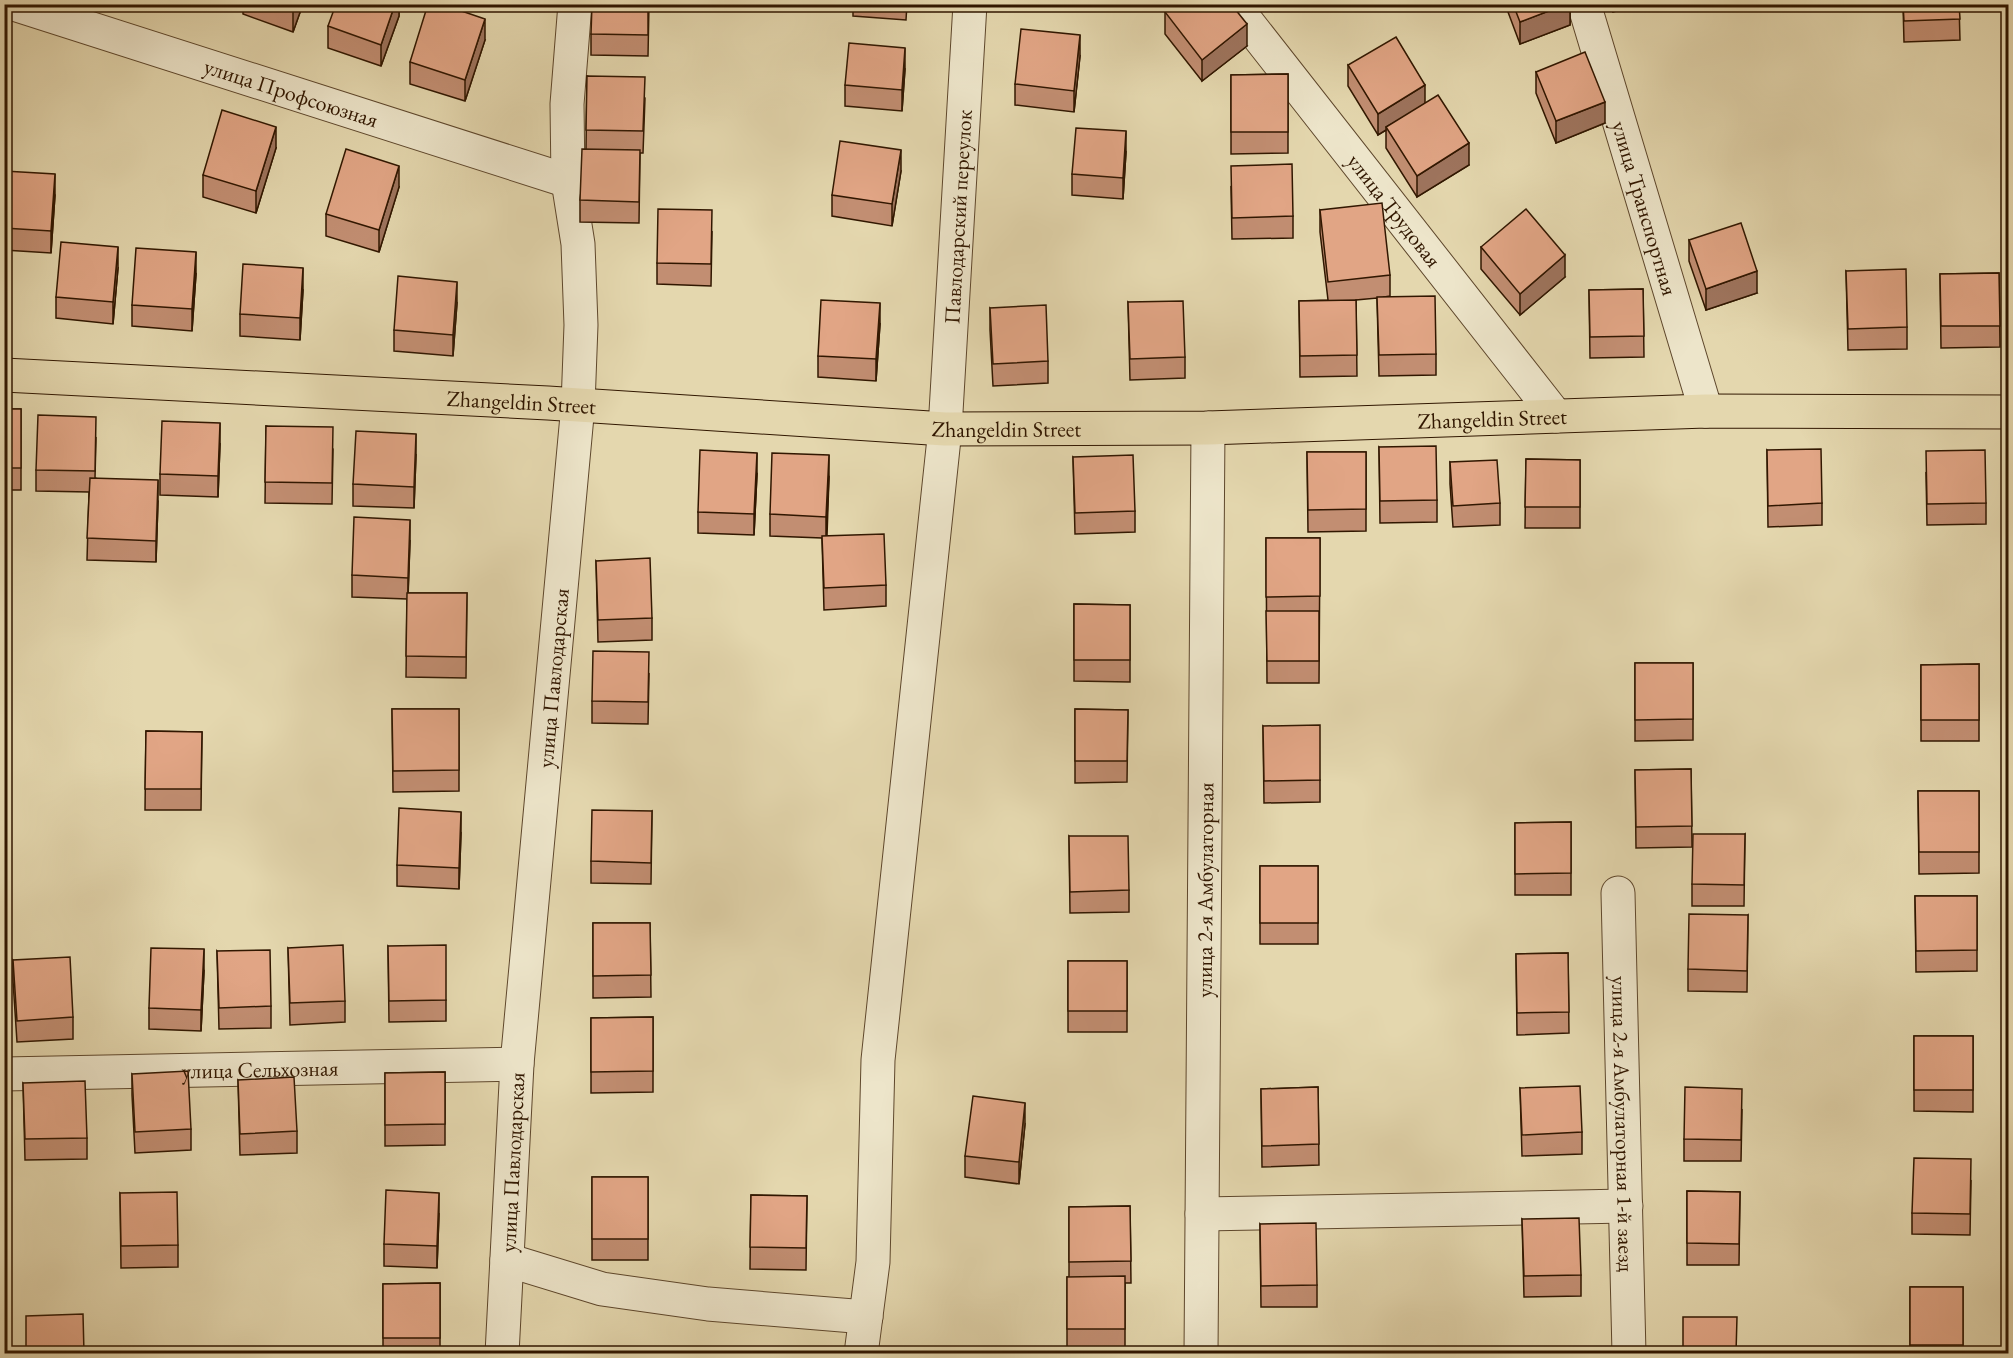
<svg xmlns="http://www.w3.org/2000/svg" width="2013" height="1358" viewBox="0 0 2013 1358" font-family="'EB Garamond',serif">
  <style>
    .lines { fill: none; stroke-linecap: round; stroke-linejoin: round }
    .minor-casing { stroke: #5e472c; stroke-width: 35 }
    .major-casing { stroke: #311700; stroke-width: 35 }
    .minor { stroke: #ede5ca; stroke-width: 33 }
    .major { stroke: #e4d7ae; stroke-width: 33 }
    .wall { fill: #c28e72; stroke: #311700; stroke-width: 1.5 }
    .shaded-wall { fill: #9e745d; stroke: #311700; stroke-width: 1.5 }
    .building { fill: #e1a585; stroke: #311700; stroke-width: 1.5 }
    .labels { text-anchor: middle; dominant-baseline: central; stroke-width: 6; stroke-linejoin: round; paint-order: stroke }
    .street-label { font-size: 22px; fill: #311700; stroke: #ede5ca }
  </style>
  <rect width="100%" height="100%" fill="#e4d7ae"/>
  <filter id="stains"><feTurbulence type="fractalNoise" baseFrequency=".00333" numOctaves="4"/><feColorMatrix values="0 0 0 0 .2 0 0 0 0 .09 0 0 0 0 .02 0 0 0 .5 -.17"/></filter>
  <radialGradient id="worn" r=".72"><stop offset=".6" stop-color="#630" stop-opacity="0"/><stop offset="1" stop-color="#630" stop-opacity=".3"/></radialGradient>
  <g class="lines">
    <g class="minor-casing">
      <g id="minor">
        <path id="s1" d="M14 4 568 181"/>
        <path id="s2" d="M1233 4 1556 416"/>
        <path id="s3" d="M1584 4 1706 411"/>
        <path id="s4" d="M1618 893 1629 1354"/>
        <path id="s5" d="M4 1074 517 1064"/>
        <path d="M1202 1214 1626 1206"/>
        <path d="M507 1260 602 1289 708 1304 866 1317"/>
        <path id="s6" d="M502 1354 517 1064 578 405 581 325 578 244 568 181 567 104 575 4"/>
        <path id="s7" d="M861 1354 873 1262 878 1060 945 429 970 4"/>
        <path id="s8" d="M1201 1354 1208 428"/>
      </g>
    </g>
    <g class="major-casing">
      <g id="major">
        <path id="s9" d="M4 375 548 403 945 429 1208 428 1706 411 2008 412"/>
      </g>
    </g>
    <use href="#minor" class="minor"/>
    <use href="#major" class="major"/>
  </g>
  <g class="wall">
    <path d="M209 4H222L221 8Z"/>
    <path d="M243 4H303L293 32 243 14Z"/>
    <path d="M399 4V16L381 66 328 48V26Z"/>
    <path d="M649 4 648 56 591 55V34Z"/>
    <path d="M853 4H907L906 20 853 16Z"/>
    <path d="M1505 4H1570V25L1520 44Z"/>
    <path d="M1903 4H1959L1960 40 1904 42Z"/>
    <path d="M1165 12 1247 46 1202 81 1165 34Z"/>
    <path d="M485 40 465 101 410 84V62Z"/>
    <path d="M1080 56 1074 112 1015 105V84Z"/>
    <path d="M1348 65 1469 165 1417 197 1386 148V130L1378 135 1348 86Z"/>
    <path d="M905 69 902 111 845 106V85Z"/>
    <path d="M1536 72 1605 123 1556 143 1536 93Z"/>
    <path d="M1288 74V153L1231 154V75Z"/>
    <path d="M587 76 645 98 643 153H640L639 223 580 222V200L586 149Z"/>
    <path d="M276 148 256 213 203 197V175Z"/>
    <path d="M1126 152 1123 199 1072 195V174Z"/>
    <path d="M4 171 55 195 51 253 4 250Z"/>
    <path d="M901 171 892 226 832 216V195Z"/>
    <path d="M399 187 379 252 326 236V214Z"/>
    <path d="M1231 187 1293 216V238L1232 239Z"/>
    <path d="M1320 210 1390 275V296L1384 297 1436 354V375L1379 376 1377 298 1356 300 1357 376 1300 377 1299 301 1328 300 1320 232Z"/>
    <path d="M712 232 711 286 657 284V263Z"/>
    <path d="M1689 240 1757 293 1706 310 1689 261Z"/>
    <path d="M1481 247 1565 277 1520 315 1481 269Z"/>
    <path d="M118 268 113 324 56 318V297Z"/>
    <path d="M1846 271 1907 327V349L1848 350Z"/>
    <path d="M1999 273 2000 347 1941 348 1940 274Z"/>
    <path d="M196 274 192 331 132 326V305Z"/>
    <path d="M1643 289 1644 357 1590 358 1589 290Z"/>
    <path d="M303 290 300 340 240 336V314Z"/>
    <path d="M1128 302 1185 357V378L1130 380Z"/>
    <path d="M457 303 453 356 394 351V330Z"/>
    <path d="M990 308 1048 361V383L993 386 990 330Z"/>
    <path d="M880 324 876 381 818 377V356Z"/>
    <rect x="4" y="409" width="17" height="81"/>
    <path d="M266 426 333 449 332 504 265 503Z"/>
    <path d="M96 438 95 478 158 501 156 562 87 560 89 492 36 491V470Z"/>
    <path d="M220 444 218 497 160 495V474Z"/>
    <path d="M1379 447 1437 500V522L1380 523Z"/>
    <path d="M1767 450 1822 503V525L1768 527Z"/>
    <path d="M1307 452H1366V531L1308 532Z"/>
    <path d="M416 455 414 508 353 506V484Z"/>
    <path d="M1073 457 1135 511V532L1075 534Z"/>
    <path d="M1526 459 1580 460V528H1525Z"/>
    <path d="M1450 462 1500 503V525L1453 527 1450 484Z"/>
    <path d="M1926 473 1986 503V524L1927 525Z"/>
    <path d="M757 474 754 535 698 533V512Z"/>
    <path d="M829 477 827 536 886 585V606L824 610 822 538 770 536V514Z"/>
    <path d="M1266 538H1320L1319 683H1267Z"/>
    <path d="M410 541 408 593H467L466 678 406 677 407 599 352 597V575Z"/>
    <path d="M596 561 652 618V640L598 642Z"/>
    <path d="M1074 604 1130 605V682L1074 681Z"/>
    <path d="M1635 663H1693V740L1635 741Z"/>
    <path d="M1979 664V741H1921V665Z"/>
    <path d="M649 674 648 724 592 723V701Z"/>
    <path d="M392 709H459V791L393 792Z"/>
    <path d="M1075 709 1128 710 1127 782 1075 783Z"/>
    <path d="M1263 726 1320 780V802L1264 803Z"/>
    <path d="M146 731 202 732 201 810H145Z"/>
    <path d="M1691 769 1692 847 1636 848 1635 770Z"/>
    <path d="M1918 791H1979V873L1919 874Z"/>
    <path d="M652 811 651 884 591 883V861Z"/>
    <path d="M1571 822V895H1515V823Z"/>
    <path d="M461 833 459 889 397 886V865Z"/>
    <path d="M1745 834 1744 906H1692V884Z"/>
    <path d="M1069 836 1129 890V912L1070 913Z"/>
    <rect x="1260" y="866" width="58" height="78"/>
    <path d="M1915 896H1977V971L1916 972Z"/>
    <path d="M1748 915 1747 992 1688 991V969Z"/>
    <path d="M593 923H650L651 997 593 998Z"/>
    <path d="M388 946 446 1000V1021L389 1022Z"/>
    <path d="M288 948 345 1001V1022L290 1025Z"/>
    <path d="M217 951 271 1006V1028L219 1029Z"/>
    <path d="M1568 953 1569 1033 1517 1035 1516 954Z"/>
    <path d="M13 960 73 1017V1039L17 1042 13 981Z"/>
    <rect x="1068" y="961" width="59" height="71"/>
    <path d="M204 971 201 1031 149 1029V1008Z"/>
    <path d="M653 1017V1092L591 1093V1018Z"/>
    <path d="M1914 1036H1973V1112L1914 1111Z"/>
    <path d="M445 1072V1145L385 1146V1073Z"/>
    <path d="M132 1074 191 1129V1150L135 1153 132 1095Z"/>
    <path d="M238 1080 297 1131V1153L240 1155Z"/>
    <path d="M23 1083 87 1138V1159L25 1160Z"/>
    <path d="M1318 1087 1319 1165 1262 1167 1261 1089Z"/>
    <path d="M1520 1088 1582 1132V1154L1522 1156Z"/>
    <path d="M1742 1110 1741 1161H1684V1139Z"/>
    <path d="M1025 1124 1019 1184 965 1177V1156Z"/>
    <rect x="592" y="1177" width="56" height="83"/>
    <path d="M1971 1181 1970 1235 1912 1234V1213Z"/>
    <path d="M1687 1191 1740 1192 1739 1265H1687Z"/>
    <path d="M120 1193 178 1245V1267L121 1268Z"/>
    <path d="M751 1195 807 1196 806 1270 750 1269Z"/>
    <path d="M1130 1206 1131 1283H1125V1350H1067V1277H1069V1207Z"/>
    <path d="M439 1214 437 1268 384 1266V1244Z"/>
    <path d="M1522 1219 1581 1275V1296L1524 1297Z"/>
    <path d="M1260 1224 1317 1285V1307H1261Z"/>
    <path d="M440 1283V1353H383V1284Z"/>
    <rect x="1910" y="1287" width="53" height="66"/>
  </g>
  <g class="shaded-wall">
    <path d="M295 4H303L293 32V11Z"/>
    <path d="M395 4H399V16L381 66V45Z"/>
    <path d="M1299 4H1308L1299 10Z"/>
    <path d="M1567 4H1570V25L1520 44V22Z"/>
    <path d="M1613 4H1642L1613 12Z"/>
    <path d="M485 19V40L465 101V80Z"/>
    <path d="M1247 24V46L1202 81V60Z"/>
    <path d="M1080 35V56L1074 112V91Z"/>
    <path d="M905 48V69L902 111V90Z"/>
    <path d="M1425 85V106L1386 127V130L1378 135V114Z"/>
    <path d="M1605 102V123L1556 143V121Z"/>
    <path d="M276 127V148L256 213V191Z"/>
    <path d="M1126 131V152L1123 199V178Z"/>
    <path d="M1469 143V165L1417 197V176Z"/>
    <path d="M901 150V171L892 226V204Z"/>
    <path d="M399 166V187L379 252V230Z"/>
    <path d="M55 174V195L51 253V231Z"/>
    <path d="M118 247V268L113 324V302Z"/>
    <path d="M196 252V274L192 331V309Z"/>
    <path d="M1565 255V277L1520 315V294Z"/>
    <path d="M303 268V290L300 340V318Z"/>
    <path d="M1757 271V293L1706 310V289Z"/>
    <path d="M457 282V303L453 356V335Z"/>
    <path d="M880 303V324L876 381V359Z"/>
    <path d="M220 423V444L218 497V476Z"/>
    <path d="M416 434V455L414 508V487Z"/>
    <path d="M757 453V474L754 535V514Z"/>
    <path d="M829 455V477L826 538V517Z"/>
    <path d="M158 480V501L156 562V541Z"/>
    <path d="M410 520V541L408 599V578Z"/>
    <path d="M461 812V833L459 889V868Z"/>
    <path d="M204 949V971L201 1031V1010Z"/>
    <path d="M1025 1103V1124L1019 1184V1162Z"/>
    <path d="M439 1193V1214L437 1268V1246Z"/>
  </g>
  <g class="building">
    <path d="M275 4H295L293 11Z"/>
    <path d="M336 4H395L381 45 328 26Z"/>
    <path d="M428 4H441L485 19 465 80 410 62Z"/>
    <path d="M592 4H648V35L591 34Z"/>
    <path d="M1175 4H1231L1247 24 1202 60 1165 12Z"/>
    <path d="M1513 4H1567L1520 22Z"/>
    <path d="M1903 4H1959L1960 19 1904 21Z"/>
    <path d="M1021 29 1080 35 1074 91 1015 84Z"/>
    <path d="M1396 37 1425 85 1378 114 1348 65Z"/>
    <path d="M849 43 905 48 902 90 845 85Z"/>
    <path d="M1585 52 1605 102 1556 121 1536 72Z"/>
    <path d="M1288 74V132H1231V75Z"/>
    <path d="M587 76 645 77 643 131 586 130Z"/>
    <path d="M1438 95 1469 143 1417 176 1386 127Z"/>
    <path d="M222 110 276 127 256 191 203 175Z"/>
    <path d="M1076 128 1126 131 1123 178 1072 174Z"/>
    <path d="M840 141 901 150 892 204 832 195Z"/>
    <path d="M346 149 399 166 379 230 326 214Z"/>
    <path d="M582 149 640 150 639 202 580 200Z"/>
    <path d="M1292 164 1293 216 1232 218 1231 166Z"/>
    <path d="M4 171 55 174 51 231 4 228Z"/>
    <path d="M1382 203 1390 275 1328 282 1320 210Z"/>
    <path d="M658 209 712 210 711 264 657 263Z"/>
    <path d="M1526 209 1565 255 1520 294 1481 247Z"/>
    <path d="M1741 223 1757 271 1706 289 1689 240Z"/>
    <path d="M61 242 118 247 113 302 56 297Z"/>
    <path d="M136 248 196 252 192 309 132 305Z"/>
    <path d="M243 264 303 268 300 318 240 314Z"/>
    <path d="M1906 269 1907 327 1848 329 1846 271Z"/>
    <path d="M1999 273 2000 326H1941L1940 274Z"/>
    <path d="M398 276 457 282 453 335 394 330Z"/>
    <path d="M1643 289 1644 336 1590 337 1589 290Z"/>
    <path d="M1435 296 1436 354 1379 355 1377 297Z"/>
    <path d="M821 300 880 303 876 359 818 356Z"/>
    <path d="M1356 300 1357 355 1300 356 1299 301Z"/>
    <path d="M1183 301 1185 357 1130 359 1128 302Z"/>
    <path d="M1046 305 1048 361 993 364 990 308Z"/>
    <rect x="4" y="409" width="17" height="59"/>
    <path d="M38 415 96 417 95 471 36 470Z"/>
    <path d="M162 421 220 423 218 476 160 474Z"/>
    <path d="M266 426 333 427 332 483 265 482Z"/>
    <path d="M356 431 416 434 414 487 353 484Z"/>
    <path d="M1436 446 1437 500 1380 501 1379 447Z"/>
    <path d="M1821 449 1822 503 1768 506 1767 450Z"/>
    <path d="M700 450 757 453 754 514 698 512Z"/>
    <path d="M1985 450 1986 503 1927 504 1926 451Z"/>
    <path d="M1307 452H1366V509L1308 510Z"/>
    <path d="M772 453 829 455 826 517 770 514Z"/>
    <path d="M1133 455 1135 511 1075 513 1073 457Z"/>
    <path d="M1526 459 1580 460V507H1525Z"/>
    <path d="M1497 460 1500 503 1453 506 1450 462Z"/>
    <path d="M90 478 158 480 156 541 87 538Z"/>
    <path d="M354 517 410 520 408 578 352 575Z"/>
    <path d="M884 534 886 585 824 588 822 536Z"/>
    <path d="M1266 538H1320V596L1266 597Z"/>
    <path d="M650 558 652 618 598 620 596 561Z"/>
    <path d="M407 593H467L466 657 406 656Z"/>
    <path d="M1074 604 1130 605V660H1074Z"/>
    <path d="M1266 611H1319V661H1267Z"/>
    <path d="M593 651 649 652 648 702 592 701Z"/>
    <path d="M1635 663H1693V719L1635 720Z"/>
    <path d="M1979 664V720H1921V665Z"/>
    <path d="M392 709H459V770L393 771Z"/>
    <path d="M1075 709 1128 710 1127 761H1075Z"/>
    <path d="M1320 725V780L1264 781 1263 726Z"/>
    <path d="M146 731 202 732 201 789H145Z"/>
    <path d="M1691 769 1692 826 1636 827 1635 770Z"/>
    <path d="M1918 791H1979V852H1919Z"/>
    <path d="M399 808 461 812 459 868 397 865Z"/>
    <path d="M592 810 652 811 651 863 591 861Z"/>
    <path d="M1571 822V873L1515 874V823Z"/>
    <path d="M1693 834H1745L1744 885 1692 884Z"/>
    <path d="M1069 836H1128L1129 890 1070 892Z"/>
    <rect x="1260" y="866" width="58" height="57"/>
    <path d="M1915 896H1977V950L1916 951Z"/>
    <path d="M1689 914 1748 915 1747 971 1688 969Z"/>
    <path d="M593 923H650L651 975 593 976Z"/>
    <path d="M343 945 345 1001 290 1003 288 948Z"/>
    <path d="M446 945V1000L389 1001 388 946Z"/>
    <path d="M151 948 204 949 201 1010 149 1008Z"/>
    <path d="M270 950 271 1006 219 1008 217 951Z"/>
    <path d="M1568 953 1569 1012 1517 1013 1516 954Z"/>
    <path d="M70 957 73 1017 17 1021 13 960Z"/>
    <rect x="1068" y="961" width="59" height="50"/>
    <path d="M653 1017V1071L591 1072V1018Z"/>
    <rect x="1914" y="1036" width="59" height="54"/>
    <path d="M188 1071 191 1129 135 1132 132 1074Z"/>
    <path d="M445 1072V1124L385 1125V1073Z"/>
    <path d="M294 1077 297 1131 240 1134 238 1080Z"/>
    <path d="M85 1081 87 1138 25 1139 23 1083Z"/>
    <path d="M1580 1086 1582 1132 1522 1135 1520 1088Z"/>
    <path d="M1318 1087 1319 1144 1262 1146 1261 1089Z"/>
    <path d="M1685 1087 1742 1089 1741 1140 1684 1139Z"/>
    <path d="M973 1096 1025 1103 1019 1162 965 1156Z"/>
    <path d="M1914 1158 1971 1159 1970 1214 1912 1213Z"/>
    <rect x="592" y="1177" width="56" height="62"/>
    <path d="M386 1190 439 1193 437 1246 384 1244Z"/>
    <path d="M1687 1191 1740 1192 1739 1244 1687 1243Z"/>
    <path d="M177 1192 178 1245 121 1246 120 1193Z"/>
    <path d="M751 1195 807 1196 806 1248 750 1247Z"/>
    <path d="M1130 1206 1131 1261 1069 1262V1207Z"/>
    <path d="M1579 1218 1581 1275 1524 1276 1522 1219Z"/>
    <path d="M1316 1223 1317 1285 1261 1286 1260 1224Z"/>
    <path d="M1125 1276V1329H1067V1277Z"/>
    <path d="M440 1283V1338H383V1284Z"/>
    <rect x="1910" y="1287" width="53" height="58"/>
    <path d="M83 1314 84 1353H26V1316Z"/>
    <path d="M1683 1317H1737L1736 1353H1683Z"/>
    <rect x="592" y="1350" width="55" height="3"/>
  </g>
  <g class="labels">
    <g class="street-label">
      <text stroke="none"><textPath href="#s1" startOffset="291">улица Профсоюзная</textPath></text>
      <text stroke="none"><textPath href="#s3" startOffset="213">улица Транспортная</textPath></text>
      <text stroke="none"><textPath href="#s2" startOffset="262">улица Трудовая</textPath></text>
      <text stroke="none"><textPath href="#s7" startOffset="1142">Павлодарский переулок</textPath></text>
      <text stroke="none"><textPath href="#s9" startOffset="518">Zhangeldin Street</textPath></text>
      <text stroke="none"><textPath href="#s9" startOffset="1490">Zhangeldin Street</textPath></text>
      <text stroke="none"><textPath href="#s9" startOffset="1004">Zhangeldin Street</textPath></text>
      <text stroke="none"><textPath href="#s6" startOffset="678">улица Павлодарская</textPath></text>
      <text stroke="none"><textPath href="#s8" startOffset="464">улица 2-я Амбулаторная</textPath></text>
      <text stroke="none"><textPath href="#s5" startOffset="256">улица Сельхозная</textPath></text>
      <text stroke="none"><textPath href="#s4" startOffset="231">улица 2-я Амбулаторная 1-й заезд</textPath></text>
      <text stroke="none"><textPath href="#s6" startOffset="192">улица Павлодарская</textPath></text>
    </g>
  </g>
  <rect width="2013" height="1358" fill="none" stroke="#e4d7ae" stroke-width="24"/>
  <rect x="6" y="6" width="2001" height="1346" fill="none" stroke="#311700" stroke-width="3"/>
  <rect x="12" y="12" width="1989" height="1334" fill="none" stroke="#311700" stroke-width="1.5"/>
  <rect width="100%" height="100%" filter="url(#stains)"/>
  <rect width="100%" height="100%" fill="url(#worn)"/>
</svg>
